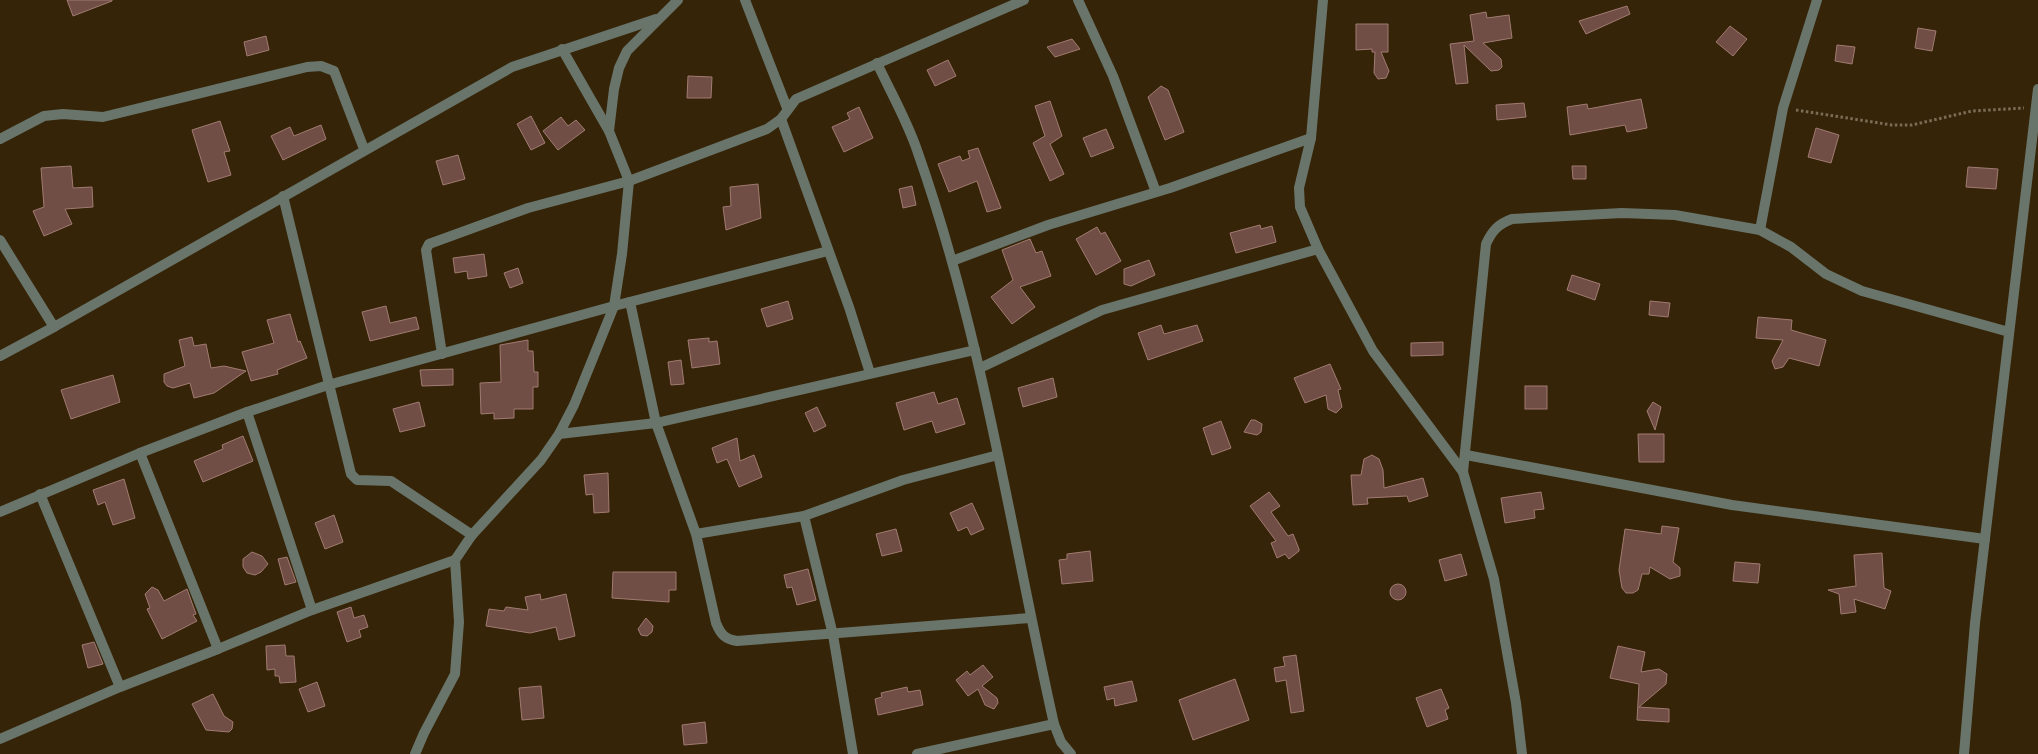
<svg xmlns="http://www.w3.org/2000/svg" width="2038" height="754" viewBox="0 0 2038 754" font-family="'Sofia Sans Condensed',sans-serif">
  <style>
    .building { fill: #704d45; stroke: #a17b72 }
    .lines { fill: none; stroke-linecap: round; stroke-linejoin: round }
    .path { stroke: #7b6d55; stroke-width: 3; stroke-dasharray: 2.5 2.5; stroke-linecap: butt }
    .street { stroke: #69756a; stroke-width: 10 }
  </style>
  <rect width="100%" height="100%" fill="#352407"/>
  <g class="building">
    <path d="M67 0H112V1L73 16Z"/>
    <path d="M1627 6 1630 14 1586 34 1579 21Z"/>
    <path d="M1486 12 1487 18 1509 15 1512 38 1483 43 1501 59 1502 67 1499 70 1491 71 1464 45 1468 83 1456 84 1450 44 1474 41 1470 15Z"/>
    <path d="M1356 24H1388V52H1381L1389 71 1386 78 1378 79 1374 73 1375 52H1372V49L1356 50Z"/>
    <path d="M1730 26 1747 39 1733 56 1716 42Z"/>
    <path d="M1918 28 1936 31 1932 51 1915 48Z"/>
    <path d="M266 36 269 50 247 56 244 42Z"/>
    <path d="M1072 39 1080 49 1055 57 1047 47Z"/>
    <path d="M1837 45 1855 47 1852 64 1835 61Z"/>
    <path d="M948 60 956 76 935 86 927 70Z"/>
    <path d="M688 76 712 77 711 98H687Z"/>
    <path d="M1161 86 1168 90 1184 132 1165 140 1148 97Z"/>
    <path d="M1641 99 1647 128 1627 132 1625 125 1570 135 1567 107 1587 104 1588 109Z"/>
    <path d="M1050 101 1062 136 1050 144 1064 174 1050 181 1033 143 1045 136 1035 106Z"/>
    <path d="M1524 103 1526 117 1497 120 1496 105Z"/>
    <path d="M859 107 873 138 844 152 832 127 850 119 847 113Z"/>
    <path d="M531 116 545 143 531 150 517 124Z"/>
    <path d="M561 117 568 126 576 120 585 130 558 150 543 131Z"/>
    <path d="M220 121 230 151 224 152 231 175 208 182 192 130Z"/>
    <path d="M321 125 326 139 283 160 271 136 290 127 294 136Z"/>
    <path d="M1816 128 1839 135 1831 163 1808 157Z"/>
    <path d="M1106 129 1114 148 1091 157 1083 138Z"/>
    <path d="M978 148 1001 208 987 212 977 181 949 192 938 164 960 156 962 161 970 158 968 151Z"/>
    <path d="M458 155 465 179 443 185 436 161Z"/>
    <path d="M71 166 73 188 92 187 93 207 65 209 72 224 44 236 33 211 44 207 41 168Z"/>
    <path d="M1572 166H1586V179H1573Z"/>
    <path d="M1968 167 1998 169 1996 189 1966 187Z"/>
    <path d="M758 184 761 218 726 230 723 207 731 206 730 187Z"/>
    <path d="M912 186 916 205 903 208 899 189Z"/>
    <path d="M1260 225 1261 229 1272 226 1276 242 1236 253 1230 233Z"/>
    <path d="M1097 227 1101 234 1105 232 1121 261 1096 275 1076 239Z"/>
    <path d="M1030 239 1036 253 1042 251 1051 276 1020 287 1035 307 1012 324 991 297 1013 280 1002 250Z"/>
    <path d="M484 254 487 276 468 279 467 271 455 273 453 258Z"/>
    <path d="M1149 260 1155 275 1131 286 1124 284V269Z"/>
    <path d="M518 268 523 283 510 288 504 273Z"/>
    <path d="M1572 275 1600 284 1595 300 1567 290Z"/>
    <path d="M788 301 793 319 767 327 761 309Z"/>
    <path d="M1650 301 1670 303 1668 317 1649 315Z"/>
    <path d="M386 306 390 323 416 317 419 329 370 341 362 312Z"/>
    <path d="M290 314 298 342 300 341 307 358 277 370 278 374 251 381 242 352 274 343 267 320Z"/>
    <path d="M1758 317 1792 320 1791 330 1826 340 1819 366 1789 358 1783 367 1775 369 1772 361 1783 340 1756 338Z"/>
    <path d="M1161 325 1164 334 1197 325 1203 341 1148 360 1138 333Z"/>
    <path d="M192 337 194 346 206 344 211 368 224 366 246 371 214 393 194 398 190 383 173 388 167 386 164 382V374L185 366 179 340Z"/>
    <path d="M709 338V342L717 341 720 364 692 368 688 340Z"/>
    <path d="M528 340V351H533L534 372H538V387H533V409H514V418L494 419V413L481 414 480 383 501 382 500 345Z"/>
    <path d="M1443 342V355L1411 356V343Z"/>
    <path d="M681 360 684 384 671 385 668 362Z"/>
    <path d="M1330 364 1341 389 1338 390 1342 407 1336 413 1328 409 1326 395 1305 403 1294 378Z"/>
    <path d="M453 369V385L422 386 420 370Z"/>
    <path d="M113 375 120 402 71 419 61 390Z"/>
    <path d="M1053 378 1057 397 1023 407 1018 388Z"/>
    <rect x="1525" y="386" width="22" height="23"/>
    <path d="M934 392 938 404 957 398 965 424 936 433 932 421 904 430 896 403Z"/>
    <path d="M419 402 425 426 400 432 393 409Z"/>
    <path d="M1653 402 1661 407 1655 430 1647 411Z"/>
    <path d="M817 407 826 426 814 432 805 413Z"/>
    <path d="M1251 420H1255L1262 424 1261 432 1257 435 1244 432Z"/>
    <path d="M1221 421 1231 448 1212 455 1203 428Z"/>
    <path d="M1638 434H1664V462H1639Z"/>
    <path d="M243 436 253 461 203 482 194 461 223 449 222 445Z"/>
    <path d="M737 438 740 461 754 455 762 477 739 487 727 459 717 463 712 448Z"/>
    <path d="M1372 455 1379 459 1383 470 1384 488 1423 478 1428 496 1409 502 1407 496 1367 498 1368 504 1353 505 1351 475H1361L1364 459Z"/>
    <path d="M608 473 609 512 594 513 593 494 586 495 584 475Z"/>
    <path d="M124 479 135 518 113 525 105 502 98 505 93 490Z"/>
    <path d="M1269 492 1280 506 1271 512 1288 536 1293 534 1299 549V551L1289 559 1285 554 1277 558 1271 543 1276 541 1250 506Z"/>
    <path d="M1541 492 1544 509 1534 510 1535 518 1505 523 1501 498Z"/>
    <path d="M972 503 984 529 971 535 967 527 958 531 950 513Z"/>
    <path d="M334 515 343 542 325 549 315 523Z"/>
    <path d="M1662 526 1679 528 1673 562 1680 568V576L1670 579 1650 567 1649 574H1642L1638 590 1633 593H1626L1622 588 1619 570 1625 529 1661 534Z"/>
    <path d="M896 529 902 551 882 556 876 534Z"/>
    <path d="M1090 551 1093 581 1062 584 1059 560 1067 559V554Z"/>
    <path d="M252 552 262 556 268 564 261 572 255 575 247 573 243 567V559Z"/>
    <path d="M1882 553 1884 588 1891 591 1885 609 1854 599 1856 612 1841 614 1839 594 1828 590 1856 586 1854 555Z"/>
    <path d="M1461 554 1467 575 1445 581 1439 560Z"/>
    <path d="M287 557 296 582 285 585 278 559Z"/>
    <path d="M1735 562 1760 564 1758 583 1733 581Z"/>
    <path d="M808 569 816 600 797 605 792 587 787 588 784 575Z"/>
    <path d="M613 572H676V590H669V602L612 598Z"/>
    <circle cx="1398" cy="592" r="8"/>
    <path d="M152 587 158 590 164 601 187 589 196 614 193 615 197 621 162 639 147 609 150 608 145 594Z"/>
    <path d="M540 594 541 600 566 594 575 636 559 640 556 627 530 633 486 626 489 609 504 611 506 607 528 610 525 597Z"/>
    <path d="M351 607 354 618 364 615 368 627 359 630 361 637 347 642 337 612Z"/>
    <path d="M646 618 653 626 652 632 647 636 641 635 638 629Z"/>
    <path d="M94 642 103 664 88 668 82 645Z"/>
    <path d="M285 645 286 656H294L296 682 280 683 279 676H275V669L267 670 266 646Z"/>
    <path d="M1618 646 1645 652 1641 672 1659 669 1667 674 1666 684 1639 707 1669 709V722L1637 720 1639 684 1610 678Z"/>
    <path d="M1296 655 1304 711 1291 713 1286 680 1276 682 1274 668 1285 666 1283 657Z"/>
    <path d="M983 665 993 677 982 686 997 698 998 703 994 709 985 705 978 689 968 696 956 680 967 671 970 675Z"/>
    <path d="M1235 679 1249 720 1193 740 1179 700Z"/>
    <path d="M1132 681 1137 701 1115 706 1114 698 1107 700 1104 687Z"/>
    <path d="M317 682 325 706 308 712 299 689Z"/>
    <path d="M541 686 544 718 522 720 519 688Z"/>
    <path d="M907 687 908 692 920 690 923 705 878 715 875 699 882 697 881 693Z"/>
    <path d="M1441 689 1449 708 1445 710 1448 719 1427 727 1416 698Z"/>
    <path d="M213 694 224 716 233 722 232 729 229 732 206 730 192 704Z"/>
    <path d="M705 722 707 743 684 745 682 725Z"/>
  </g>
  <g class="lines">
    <path class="path" d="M1796 110 1892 125H1912L1972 111 2024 108"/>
    <g class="street">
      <path d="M745 0 787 108"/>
      <path d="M1078 0 1113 76 1156 192"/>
      <path d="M1323 0 1311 138 1299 188 1300 207 1318 249 1373 351 1463 472 1494 579 1516 703 1522 754"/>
      <path d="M562 49 609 131"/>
      <path d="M877 63C891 93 908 122 918 153 983 338 1011 533 1054 724L1061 742 1071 754"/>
      <path d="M781 119 849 307 870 373"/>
      <path d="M0 139 44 116 63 114 103 117 307 67 321 66 334 71 364 149"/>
      <path d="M283 196 351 474 357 480 391 481 472 535"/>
      <path d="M1760 230 1783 108 1817 0"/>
      <path d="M0 240 54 327 512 67 656 19"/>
      <path d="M952 261 1048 225 1170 188 1311 138"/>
      <path d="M630 302 656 423 696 534 716 623C721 635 725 639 737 641L1030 618"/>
      <path d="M442 354 426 250 429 244 528 208 629 181 767 129 781 119 796 99 1024 0"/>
      <path d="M0 356 54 327"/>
      <path d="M980 368 1102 310 1318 249"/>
      <path d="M247 412 312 610"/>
      <path d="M559 434 656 423 975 350"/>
      <path d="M140 453 218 649"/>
      <path d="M1466 455 1732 505 1985 539"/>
      <path d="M1463 472 1486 244C1492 231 1498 224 1512 219L1622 213 1675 215 1760 230 1791 247 1826 274 1862 291 2009 332"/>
      <path d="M40 494 120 687"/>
      <path d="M0 512 140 453 247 412 328 385 614 306 828 251"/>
      <path d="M804 516 833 635 853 754"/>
      <path d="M696 534 804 516 903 480 998 455"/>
      <path d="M0 739 120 687 218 649 312 610 455 560"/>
      <path d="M415 754 424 733 455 674 459 622 455 560 472 535 541 460 559 434 574 405 614 306 622 254 629 181 609 131 614 89 619 68 627 51 678 0"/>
      <path d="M917 754 1054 724"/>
      <path d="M1964 754 1975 623 2038 89"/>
    </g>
  </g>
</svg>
